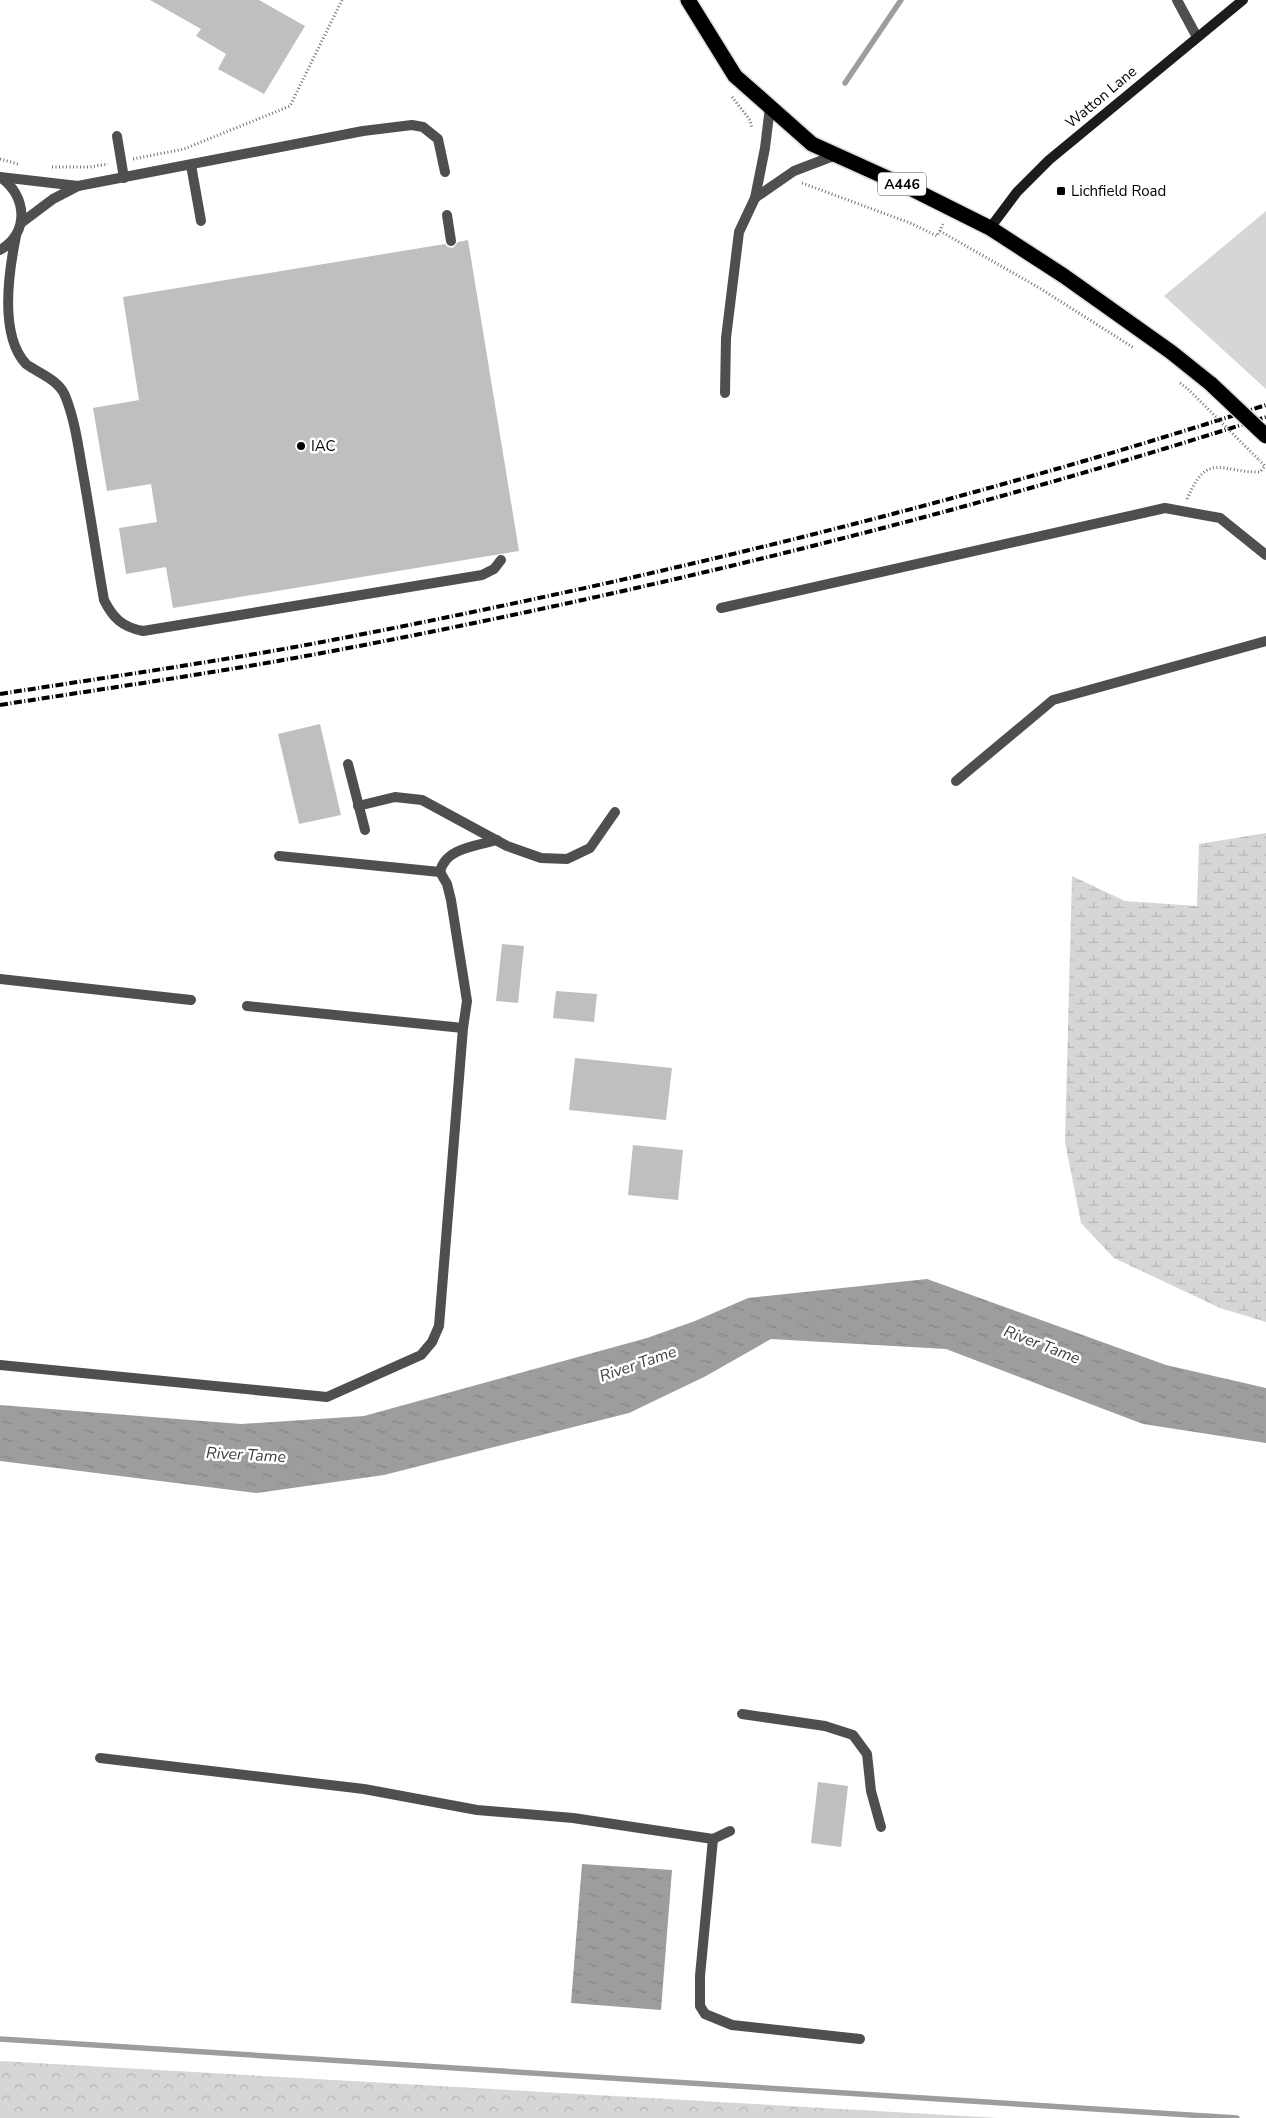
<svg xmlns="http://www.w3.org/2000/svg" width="1266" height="2118" viewBox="0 0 1266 2118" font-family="'Nunito Sans',sans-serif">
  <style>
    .grass { fill: #d6d6d6 }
    .forest { fill: url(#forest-crowns) }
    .wetland { fill: url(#wetland-marsh) }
    .water { fill: url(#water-ripples) }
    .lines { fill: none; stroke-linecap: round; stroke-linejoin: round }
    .stream { stroke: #9d9d9d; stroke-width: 5.5 }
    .building { fill: #bfbfbf }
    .highway-casing { stroke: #dbdbdb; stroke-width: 18 }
    .path { stroke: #717171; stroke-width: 3; stroke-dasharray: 1 2.5; stroke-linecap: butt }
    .lane { stroke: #4f4f4f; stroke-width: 10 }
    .street { stroke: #4f4f4f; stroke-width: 10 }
    .secondary { stroke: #1c1c1c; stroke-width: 10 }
    .highway { stroke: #000; stroke-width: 15 }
    .rail { stroke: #000; stroke-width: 4; stroke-dasharray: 8 2.5 1 2.5; stroke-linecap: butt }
    .highway-bridge-casing { stroke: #dbdbdb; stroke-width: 18; stroke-linecap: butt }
    .path-bridge { stroke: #717171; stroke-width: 3; stroke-dasharray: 1 2.5; stroke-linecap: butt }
    .highway-bridge { stroke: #000; stroke-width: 15 }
    .poi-dot { fill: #000; stroke: #fff; stroke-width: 2 }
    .labels { text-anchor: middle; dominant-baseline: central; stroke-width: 5; stroke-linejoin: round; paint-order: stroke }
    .shield { fill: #fff; stroke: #4c4c4c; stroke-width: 1 }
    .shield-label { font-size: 14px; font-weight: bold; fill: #000 }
    .street-label { font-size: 15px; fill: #000; stroke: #fff }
    .poi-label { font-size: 15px; fill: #000; stroke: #fff; text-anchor: start }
    .water-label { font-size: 16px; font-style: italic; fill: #3e3e3e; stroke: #fff }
  </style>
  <defs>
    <pattern id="forest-crowns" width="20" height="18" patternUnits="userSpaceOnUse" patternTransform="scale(1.25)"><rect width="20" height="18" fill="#d6d6d6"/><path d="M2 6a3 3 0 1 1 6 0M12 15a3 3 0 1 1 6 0" fill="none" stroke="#b6b6b6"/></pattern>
    <pattern id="wetland-marsh" width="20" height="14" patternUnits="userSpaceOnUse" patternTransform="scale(1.25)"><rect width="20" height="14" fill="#d6d6d6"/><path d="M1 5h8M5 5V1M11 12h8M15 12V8" fill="none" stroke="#b6b6b6"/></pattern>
    <pattern id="water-ripples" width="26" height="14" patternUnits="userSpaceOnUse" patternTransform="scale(1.25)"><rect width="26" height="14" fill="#9d9d9d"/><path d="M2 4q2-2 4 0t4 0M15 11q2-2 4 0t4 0" fill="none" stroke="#858585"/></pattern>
  </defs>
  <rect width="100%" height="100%" fill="#fff"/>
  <path class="grass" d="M1266 211V389L1164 296Z"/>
  <path class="forest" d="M0 2061 999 2118H0Z"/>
  <path class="wetland" d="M1266 833V1322L1220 1308 1114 1258 1081 1223 1065 1142 1072 876 1125 901 1197 906 1199 844Z"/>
  <g class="water">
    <path d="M927 1279 1166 1365 1266 1388V1443L1143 1424 946 1349 771 1339 706 1376 629 1413 384 1475 257 1493 0 1461V1405L241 1424 364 1416 647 1338 695 1321 748 1298Z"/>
    <path d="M582 1864 672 1870 661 2010 571 2003Z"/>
  </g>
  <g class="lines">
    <g class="stream">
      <path d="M845 83 901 0"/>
      <path d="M0 2039 1237 2118"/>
    </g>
  </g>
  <g class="building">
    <path d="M150 0H259L305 26 264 94 218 69 226 54 196 36 201 29Z"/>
    <path d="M468 240 519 551 173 608 166 567 126 574 119 528 157 522 151 484 107 491 93 408 139 400 123 297 445 244 448 247 453 248 458 242Z"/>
    <path d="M320 724 341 815 299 824 278 734Z"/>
    <path d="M502 944 524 946 518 1003 496 1001Z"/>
    <path d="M556 991 597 994 594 1022 553 1018Z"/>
    <path d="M575 1058 672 1068 666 1120 569 1110Z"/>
    <path d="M633 1145 683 1150 678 1200 628 1195Z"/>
    <path d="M818 1782 848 1786 841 1847 811 1843Z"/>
  </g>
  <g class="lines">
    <g class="highway-casing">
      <path id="highway" d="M688 0 735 76 812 144 916 191 990 228 1064 276 1171 352 1211 384"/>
    </g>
    <g class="path">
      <path d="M732 97 750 120 752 129"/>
      <path d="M0 159 18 164"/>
      <path d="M133 159 184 149 290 106 342 0"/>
      <path d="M52 167H90L108 164"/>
      <path d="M802 183 910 223 937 236 944 222"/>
      <path d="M940 231 1041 289 1134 348"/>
      <path d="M1180 383 1188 389"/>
      <path d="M1187 499C1208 450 1221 473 1260 472L1265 466 1259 460"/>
    </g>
    <g class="lane">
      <path d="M1177 0 1197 37"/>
      <path d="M117 136 124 178"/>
      <path d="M191 165 201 221"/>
      <path d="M0 177 78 186 363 131 412 125 423 127 438 139 445 172"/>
      <path d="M755 198 794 171 836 155"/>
      <path d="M447 215 451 241"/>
      <path d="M21 223 53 199 78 186"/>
      <path d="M16 236C8 275 0 336 26 364 40 374 60 380 66 398 76 424 79 452 84 479 91 519 97 560 104 600 113 618 122 627 143 631L482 575 494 569 501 560"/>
      <path d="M725 393 726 338 739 232 755 198 765 148 770 107"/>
      <path d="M721 608 1165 508 1220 518 1266 555"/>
      <path d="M348 764 365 830"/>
      <path d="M956 781 1053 700 1266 641"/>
      <path d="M358 806 395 797 422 800 507 846 541 858 567 859 590 848 615 812"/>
      <path d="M440 872C445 848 476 846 497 840"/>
      <path d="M0 979 191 1000"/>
      <path d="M247 1006 463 1028 467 1001 451 900 447 884 440 872 279 856"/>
      <path d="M0 1365 327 1397 421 1355 432 1342 439 1326 463 1028"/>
      <path d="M742 1714 825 1726 853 1735 867 1754 871 1791 881 1827"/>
      <path d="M100 1758 364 1789 477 1810 573 1818 713 1839 730 1831"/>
      <path d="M713 1839 700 1976V2006L705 2014 732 2025 860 2039"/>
    </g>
    <path class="street" d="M0 177C27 195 30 233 0 250"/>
    <path class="secondary" d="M990 228 1017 192 1049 160 1243 0"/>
    <use href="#highway" class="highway"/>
    <g class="rail">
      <path d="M0 694C108 677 216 662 322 642 641 581 957 505 1266 405"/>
      <path d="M0 705C108 688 215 673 322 653 641 593 957 516 1266 417"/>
    </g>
    <g class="highway-bridge-casing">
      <path id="highway-bridge" d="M1211 384 1266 436"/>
    </g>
    <path class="path-bridge" d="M1188 389 1259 460"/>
    <use href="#highway-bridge" class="highway-bridge"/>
  </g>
  <g class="poi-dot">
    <rect x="1056" y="186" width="10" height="10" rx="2.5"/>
    <circle cx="301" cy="446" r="5"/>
  </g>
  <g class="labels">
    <rect class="shield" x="878" y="172.5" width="48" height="23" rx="4"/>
    <g class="shield-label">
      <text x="902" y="184">A446</text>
    </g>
    <g class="street-label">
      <text transform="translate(1101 97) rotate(-40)">Watton Lane</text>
    </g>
    <g class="poi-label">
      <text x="1071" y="191">Lichfield Road</text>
      <text x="311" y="446">IAC</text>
    </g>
    <g class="water-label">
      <text transform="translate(1042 1345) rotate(21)">River Tame</text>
      <text transform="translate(638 1364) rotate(-19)">River Tame</text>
      <text transform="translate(246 1455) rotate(3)">River Tame</text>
    </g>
  </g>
</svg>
